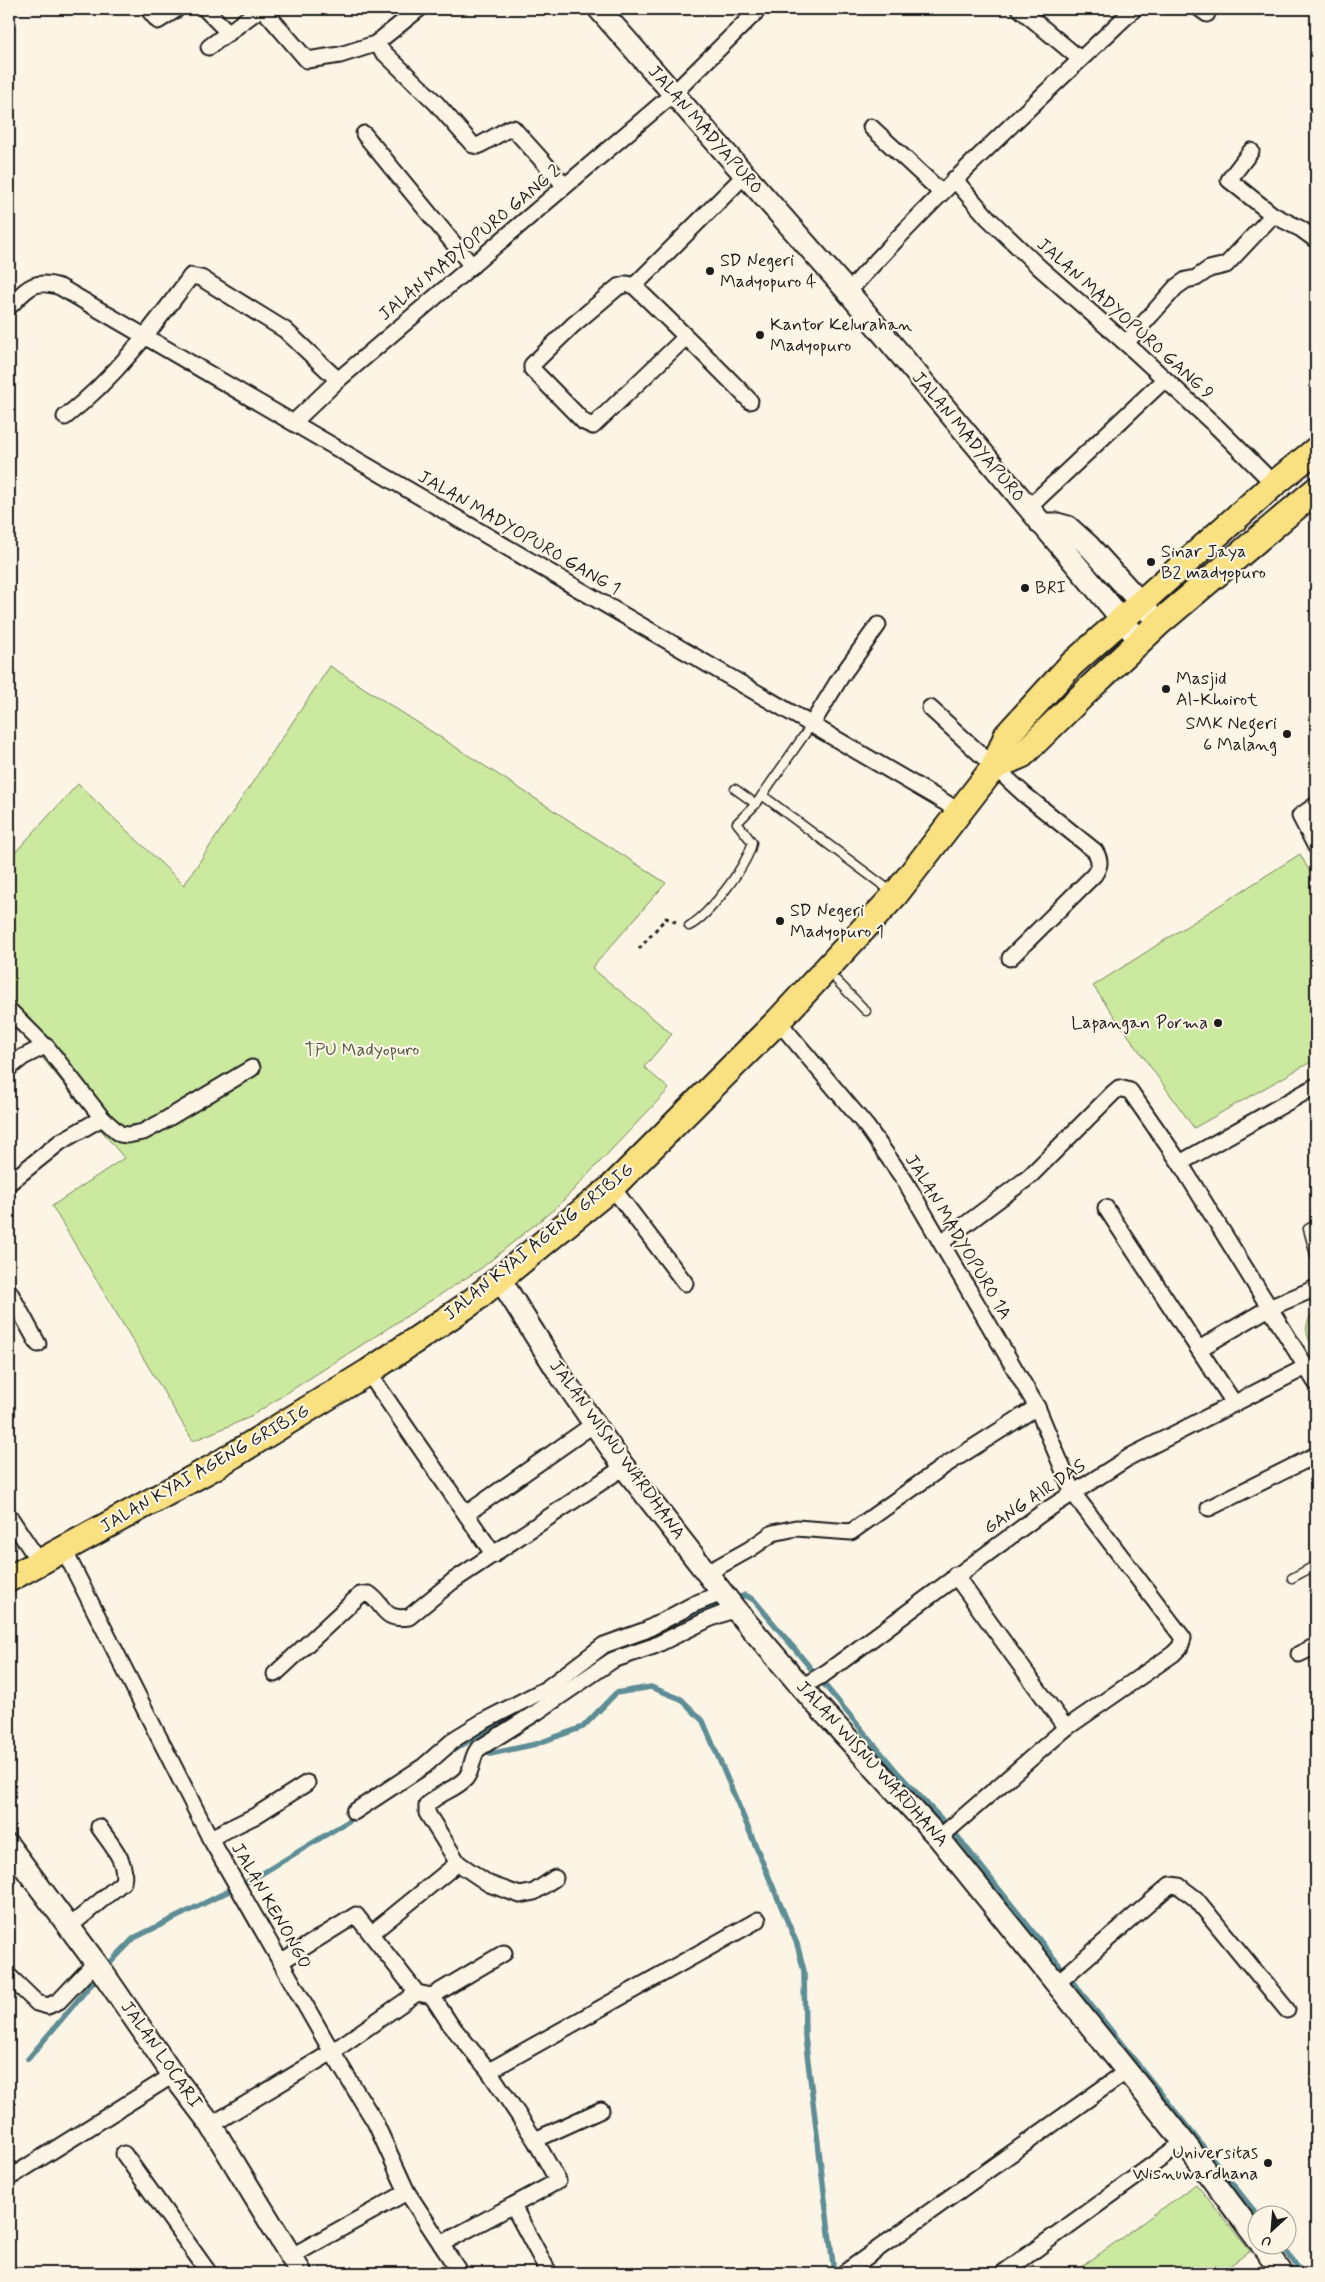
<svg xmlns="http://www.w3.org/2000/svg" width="1325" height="2282" viewBox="0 0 1325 2282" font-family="Mynerve,sans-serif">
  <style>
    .green { fill: #cce9a0; stroke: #74825e }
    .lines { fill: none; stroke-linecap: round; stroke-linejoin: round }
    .stream { stroke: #5d8d95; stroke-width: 5.5 }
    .lane-casing { stroke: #1c1c1c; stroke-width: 11 }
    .street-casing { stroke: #1c1c1c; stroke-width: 19 }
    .secondary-casing { stroke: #1c1c1c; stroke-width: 25 }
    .primary-casing { stroke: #1c1c1c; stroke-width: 29 }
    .path { stroke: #1c1c1c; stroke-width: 3; stroke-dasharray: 4 4; stroke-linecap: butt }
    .lane { stroke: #fcf5e5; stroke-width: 8 }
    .street { stroke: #fcf5e5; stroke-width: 15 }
    .secondary { stroke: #fcf5e5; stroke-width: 21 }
    .primary { stroke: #f9e181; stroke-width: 25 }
    .poi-dot { fill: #1c1c1c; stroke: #fcf5e5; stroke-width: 2 }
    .labels { text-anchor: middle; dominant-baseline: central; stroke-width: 4.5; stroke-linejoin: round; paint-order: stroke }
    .street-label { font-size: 18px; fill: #1c1c1c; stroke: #fcf5e5 }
    .poi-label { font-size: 18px; fill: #1c1c1c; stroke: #fcf5e5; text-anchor: start }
    .park-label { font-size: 18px; fill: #515a44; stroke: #fcf5e5 }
  </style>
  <rect width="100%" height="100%" fill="#fcf5e5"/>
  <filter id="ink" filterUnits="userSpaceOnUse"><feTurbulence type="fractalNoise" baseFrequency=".02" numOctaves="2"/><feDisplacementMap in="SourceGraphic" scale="10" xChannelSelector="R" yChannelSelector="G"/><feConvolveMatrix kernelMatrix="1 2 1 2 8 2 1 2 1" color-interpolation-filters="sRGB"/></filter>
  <g filter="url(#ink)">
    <g class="green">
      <path d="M330 666 666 883 592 968 672 1034 644 1067 669 1089 558 1206 480 1269 248 1418 193 1441 52 1206 124 1158 9 1017V859L78 784 184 885Z"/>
      <path d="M1300 854 1316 883V1059L1194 1128 1093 986Z"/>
      <path d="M1316 1308V1352C1305 1334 1302 1326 1316 1308Z"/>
      <path d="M1196 2184 1250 2251 1220 2273H1073Z"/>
    </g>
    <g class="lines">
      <g class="stream">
        <path d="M734 1600 745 1595 754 1600 897 1772 943 1821"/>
        <path d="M658 1631 726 1603"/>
        <path d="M597 1659 626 1645"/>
        <path d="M474 1736 484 1750 490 1754 536 1744 583 1727 616 1693 651 1687 681 1699 703 1721 797 1944 804 1971 805 2037 834 2273"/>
        <path d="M447 1754 516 1713"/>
        <path d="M957 1836 1258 2216"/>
        <path d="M105 1968 134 1938 253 1879 357 1816"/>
        <path d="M28 2059 99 1975"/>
        <path d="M1280 2244 1303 2273"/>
      </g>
      <g class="lane-casing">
        <g id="lane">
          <path d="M735 789 756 804"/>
          <path d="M762 795 892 892"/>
          <path d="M689 926C708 917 750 862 752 842L737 823 756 804 812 724"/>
          <path d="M837 981 866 1011"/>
          <path d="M1316 1224 1308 1229 1316 1258"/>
          <path d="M1292 1578 1316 1565"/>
        </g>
      </g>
      <g class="street-casing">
        <g id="street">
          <path d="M148 9 158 21 177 9"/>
          <path d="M205 9 229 33"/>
          <path d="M263 9 307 60 340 55 375 44 419 9"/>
          <path d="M1020 9 1080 59"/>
          <path d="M1200 9 1207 14"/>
          <path d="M375 44 436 103 473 145 478 146 510 128H513L565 186"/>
          <path d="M209 47 260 9"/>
          <path d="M871 127 941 192"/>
          <path d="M364 134 472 266"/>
          <path d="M1251 151 1229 180 1273 215"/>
          <path d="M954 179 988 218 1039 267 1129 346 1218 428 1274 484"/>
          <path d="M634 286 744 176"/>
          <path d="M848 292C937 192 1036 102 1134 9"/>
          <path d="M9 307C27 289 33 278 60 287L946 803 959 813"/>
          <path d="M686 337 593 426 584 422 532 369V365L573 325 618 287 627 284 634 286C673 324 713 362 750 401"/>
          <path d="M1126 343 1176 287 1186 280 1196 278 1209 269 1226 265 1273 215 1301 229 1316 240"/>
          <path d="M65 417C115 378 154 326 191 276L201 278 285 330 338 380"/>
          <path d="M294 422 338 380 673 94 759 9"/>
          <path d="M1027 509 1164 380"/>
          <path d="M930 708 1025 795 1095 851C1101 861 1100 866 1094 875L1010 958"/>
          <path d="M812 724 840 678 878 625"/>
          <path d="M1316 805 1300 816 1316 847"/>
          <path d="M9 1010 45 1046"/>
          <path d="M778 1021 867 1127 905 1181 1037 1407 1073 1493 1183 1638 1180 1647 1173 1654 1066 1728 939 1838"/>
          <path d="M9 1068 23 1057 45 1046 47 1047 102 1118 120 1134 128 1135 143 1132 160 1123 252 1068"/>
          <path d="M1180 1163 1316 1086"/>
          <path d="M9 1183 60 1142 102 1118"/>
          <path d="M612 1187 685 1283"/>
          <path d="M1106 1208 1234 1403"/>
          <path d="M942 1242 1029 1177 1113 1093 1119 1088 1130 1091 1180 1163 1316 1383"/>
          <path d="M9 1291 38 1344"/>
          <path d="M1199 1349 1269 1308 1316 1288"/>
          <path d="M368 1372 494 1555"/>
          <path d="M1209 1508 1316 1455"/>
          <path d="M466 1514 594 1424"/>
          <path d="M9 1516 40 1563"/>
          <path d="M64 1550 210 1838 332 2052 375 2122 407 2192 460 2273"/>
          <path d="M707 1573 750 1549 773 1533 796 1528 851 1532 944 1466 1037 1407"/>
          <path d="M955 1575 1066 1728"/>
          <path d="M1299 1654 1316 1646"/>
          <path d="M275 1674 360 1595 369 1594C386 1606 382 1621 409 1617L453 1581 624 1467"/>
          <path d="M802 1687 827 1672 1042 1513 1131 1456 1306 1367"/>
          <path d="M354 1812 424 1766 456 1738 482 1722 546 1689 604 1645 646 1630 694 1604 722 1593"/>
          <path d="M210 1838 255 1816 307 1783"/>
          <path d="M555 1878 534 1892 520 1895 489 1884 458 1863 427 1813V1805C438 1793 455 1790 466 1778 473 1769 471 1758 478 1749L537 1712 613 1660 654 1646 709 1619 735 1609"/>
          <path d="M69 1927 123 1882C128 1861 110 1844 99 1827"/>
          <path d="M372 1933 458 1863"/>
          <path d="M282 1961 356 1915 417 1993 432 1996 504 1953"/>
          <path d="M9 1976 37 2003 48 2006 59 2001 95 1963"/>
          <path d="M1056 1984 1170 1885 1179 1886 1196 1899 1287 2010"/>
          <path d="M432 1996 450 2024 489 2071 758 1920"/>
          <path d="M211 2125 332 2052 417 1993"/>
          <path d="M535 2140 601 2110"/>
          <path d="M124 2154 209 2273"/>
          <path d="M9 2178 173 2075"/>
          <path d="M513 2206 549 2273"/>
          <path d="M441 2244 558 2181 535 2140 489 2071"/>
          <path d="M290 2257 407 2192"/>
          <path d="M844 2273 1127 2071"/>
          <path d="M1003 2273 1184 2142"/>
        </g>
      </g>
      <g class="secondary-casing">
        <g id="secondary">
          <path d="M599 9 848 292 1140 641"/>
          <path d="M1041 524H1057L1068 527 1088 545 1159 623"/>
          <path d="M500 1279 559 1373 624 1467 735 1609 816 1704 939 1838 1184 2142 1258 2240"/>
          <path d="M9 1846 99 1967 173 2075 211 2125 301 2273"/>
          <path d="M1261 2244 1282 2273"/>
        </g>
      </g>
      <g class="primary-casing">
        <g id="primary">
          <path d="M994 767 1022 755 1092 686 1159 623 1316 490"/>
          <path d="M9 1579 214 1467 368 1372 469 1304 612 1187 778 1021 895 895 994 767 1007 735 1071 665 1274 484 1316 450"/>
        </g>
      </g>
      <path class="path" d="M639 949 666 918 676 922"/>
      <use href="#lane" class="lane"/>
      <use href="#street" class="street"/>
      <use href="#secondary" class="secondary"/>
      <use href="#primary" class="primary"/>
    </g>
  </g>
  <g class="poi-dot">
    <circle cx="710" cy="271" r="5"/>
    <circle cx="760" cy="335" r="5"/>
    <circle cx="1151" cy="562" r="5"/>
    <circle cx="1025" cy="588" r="5"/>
    <circle cx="1166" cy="689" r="5"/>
    <circle cx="1287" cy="734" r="5"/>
    <circle cx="780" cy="921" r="5"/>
    <circle cx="1218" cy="1023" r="5"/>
    <circle cx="1268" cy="2163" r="5"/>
  </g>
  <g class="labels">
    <g class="street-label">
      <text transform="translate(705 130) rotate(49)">JALAN MADYAPURO</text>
      <text transform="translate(470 243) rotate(-40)">JALAN MADYOPURO GANG 2</text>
      <text transform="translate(1125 319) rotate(42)">JALAN MADYOPURO GANG 9</text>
      <text transform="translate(968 437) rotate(50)">JALAN MADYAPURO</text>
      <text transform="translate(519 533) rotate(30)">JALAN MADYOPURO GANG 1</text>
      <text transform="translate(958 1237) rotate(59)">JALAN MADYOPURO 1A</text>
      <text transform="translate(539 1242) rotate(-39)">JALAN KYAI AGENG GRIBIG</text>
      <text transform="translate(617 1450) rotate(54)">JALAN WISNU WARDHANA</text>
      <text transform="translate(205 1469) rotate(-30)">JALAN KYAI AGENG GRIBIG</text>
      <text transform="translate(1035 1497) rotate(-34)">GANG AIR DAS</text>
      <text transform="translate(872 1764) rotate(48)">JALAN WISNU WARDHANA</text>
      <text transform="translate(271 1906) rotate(60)">JALAN KENONGO</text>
      <text transform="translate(161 2055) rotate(55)">JALAN LOCARI</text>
    </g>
    <g class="poi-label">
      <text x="720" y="261">SD Negeri<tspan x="720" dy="21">Madyopuro 4</tspan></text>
      <text x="770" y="325">Kantor Kelurahan<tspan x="770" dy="21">Madyopuro</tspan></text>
      <text x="1161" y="552">Sinar Jaya<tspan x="1161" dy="21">B2 madyopuro</tspan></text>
      <text x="1035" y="588">BRI</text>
      <text x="1176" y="679">Masjid<tspan x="1176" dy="21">Al-Khoirot</tspan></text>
      <text x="1277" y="724" text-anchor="end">SMK Negeri<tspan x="1277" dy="21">6 Malang</tspan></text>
      <text x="790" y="911">SD Negeri<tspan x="790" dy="21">Madyopuro 1</tspan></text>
      <text x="1208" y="1023" text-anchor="end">Lapangan Porma</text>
      <text x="1258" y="2153" text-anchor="end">Universitas<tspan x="1258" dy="21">Wisnuwardhana</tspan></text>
    </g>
    <g class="park-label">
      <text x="362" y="1050">TPU Madyopuro</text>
    </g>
  </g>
  <rect width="1325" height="2282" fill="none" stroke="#fcf5e5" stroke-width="30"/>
  <rect x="15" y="15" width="1295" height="2252" fill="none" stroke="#1c1c1c" stroke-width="2" filter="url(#ink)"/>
  <g transform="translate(1272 2230) rotate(206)"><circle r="24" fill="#fcf5e5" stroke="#a29e95"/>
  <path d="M0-4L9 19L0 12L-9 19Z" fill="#1c1c1c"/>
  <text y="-8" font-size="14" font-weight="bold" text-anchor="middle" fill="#1c1c1c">U</text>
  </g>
</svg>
